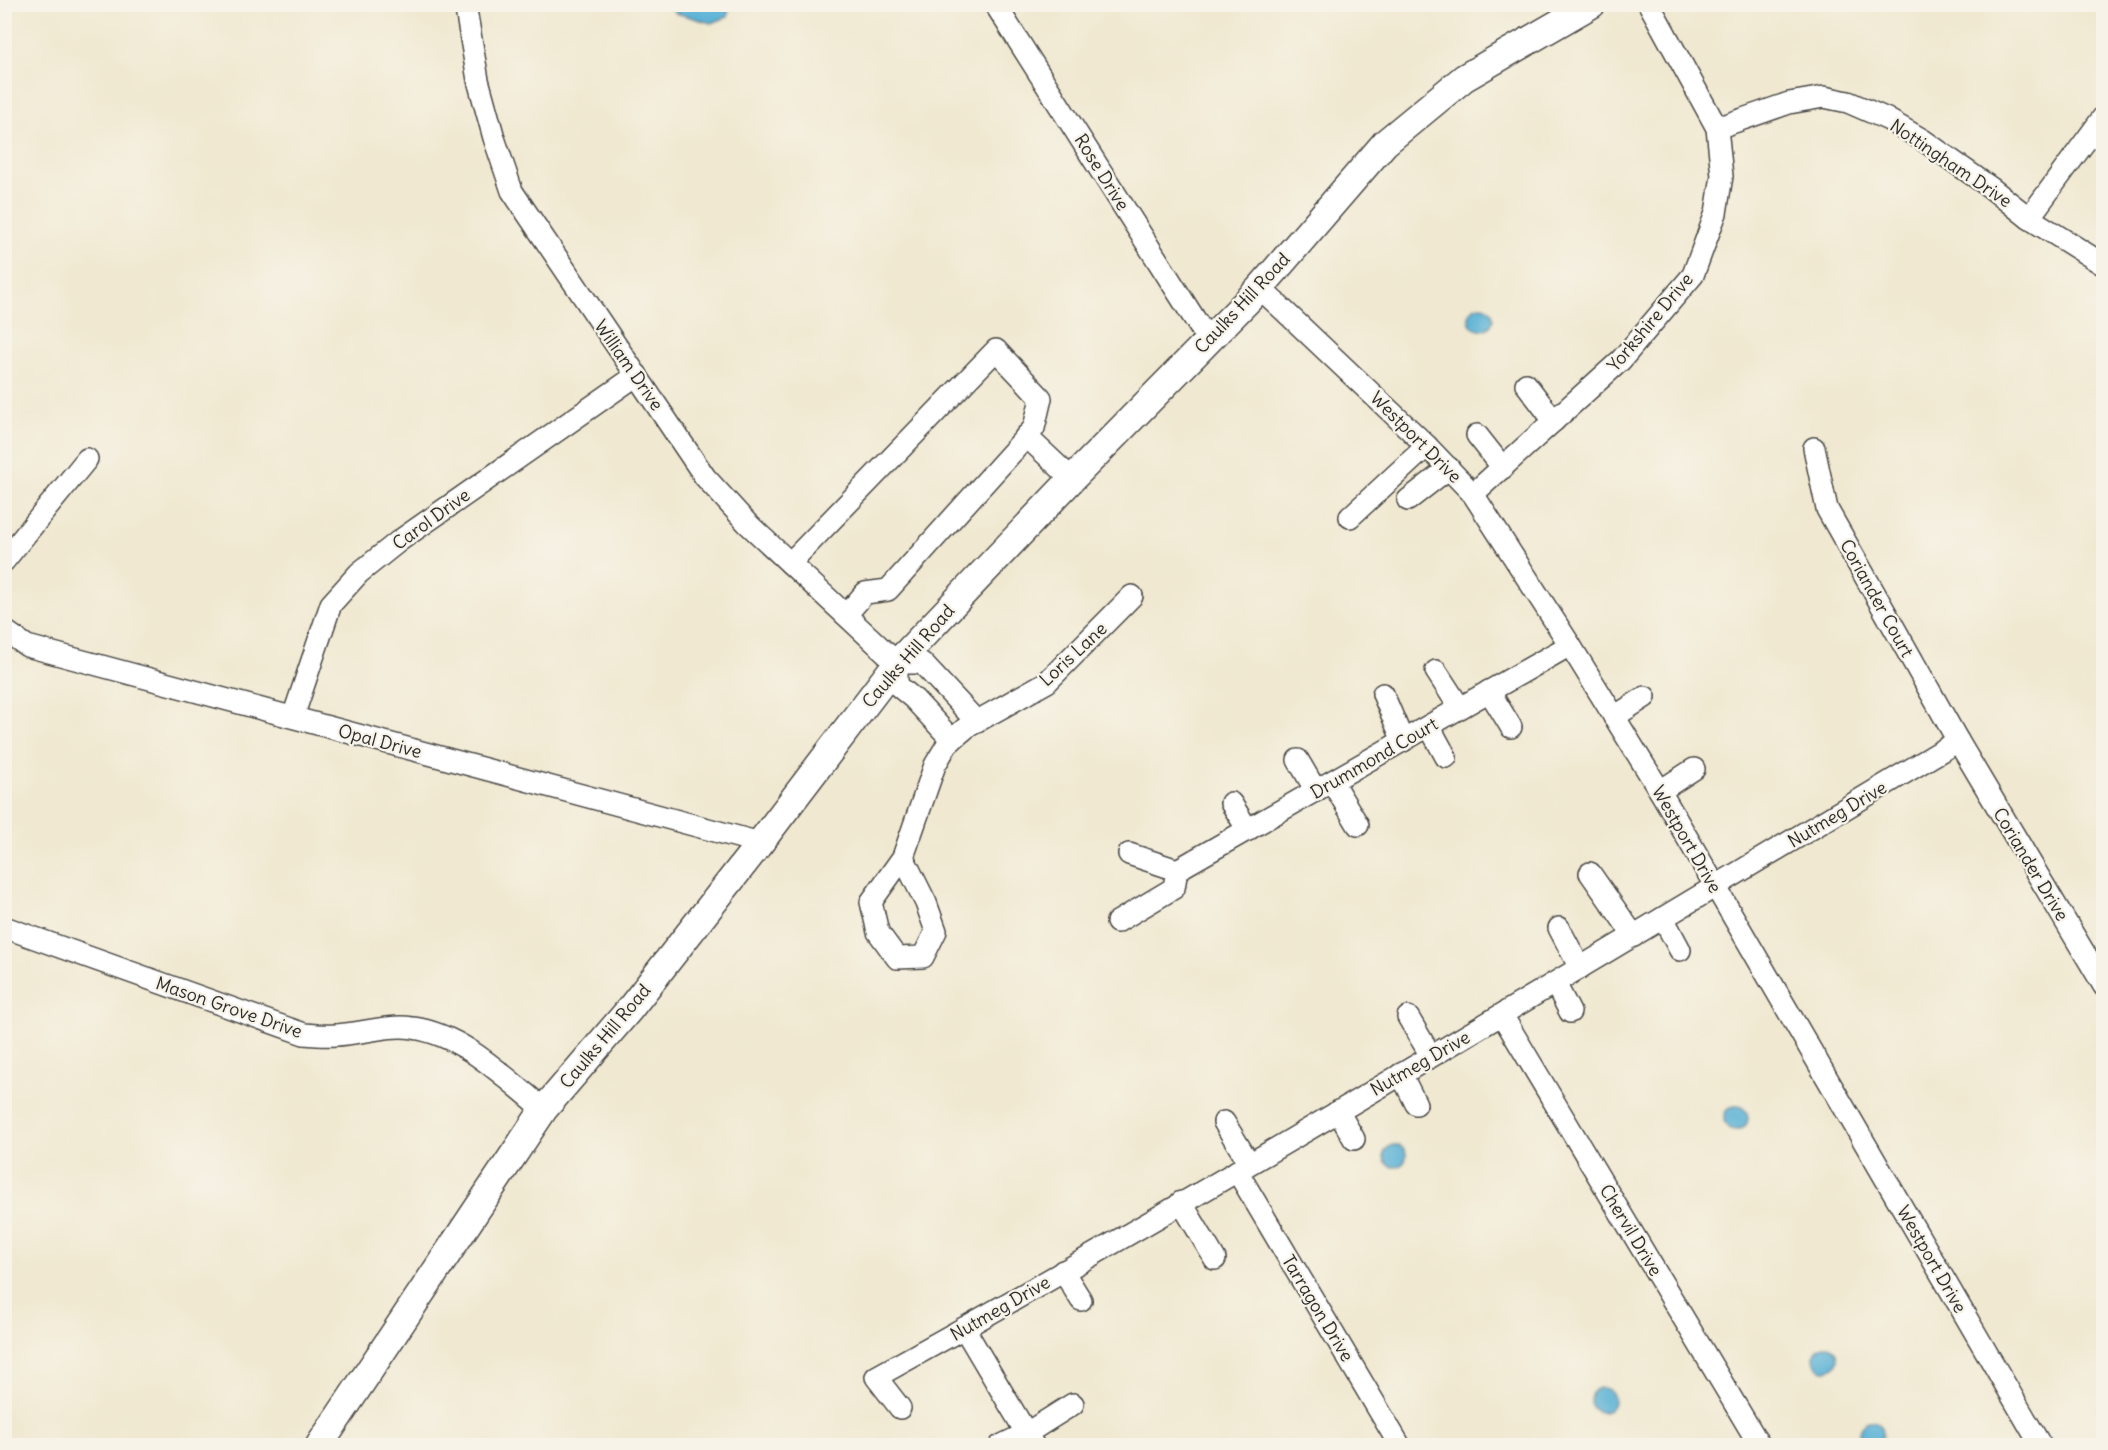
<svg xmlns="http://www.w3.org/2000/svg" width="2108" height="1450" viewBox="0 0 2108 1450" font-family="Delius,sans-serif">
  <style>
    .water { fill: #58b1d5; stroke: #426e80; stroke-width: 1.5 }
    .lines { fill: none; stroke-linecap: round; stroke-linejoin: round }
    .minor-casing { stroke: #494744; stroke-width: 24 }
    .major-casing { stroke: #494744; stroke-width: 30 }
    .minor { stroke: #fff; stroke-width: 21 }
    .major { stroke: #fff; stroke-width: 27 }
    .labels { text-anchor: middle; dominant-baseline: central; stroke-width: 4.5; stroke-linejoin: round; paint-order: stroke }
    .street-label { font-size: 18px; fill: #2b2b2b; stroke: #f7f3e8 }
  </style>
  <rect width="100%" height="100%" fill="#f7f3e8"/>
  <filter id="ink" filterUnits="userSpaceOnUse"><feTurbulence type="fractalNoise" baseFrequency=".0167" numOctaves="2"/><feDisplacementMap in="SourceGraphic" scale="12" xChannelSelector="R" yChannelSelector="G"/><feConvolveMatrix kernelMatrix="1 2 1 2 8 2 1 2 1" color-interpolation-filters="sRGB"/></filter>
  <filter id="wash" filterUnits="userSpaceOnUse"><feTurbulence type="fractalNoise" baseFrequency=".008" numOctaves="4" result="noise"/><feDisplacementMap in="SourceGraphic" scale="24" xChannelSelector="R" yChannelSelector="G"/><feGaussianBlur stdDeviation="1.35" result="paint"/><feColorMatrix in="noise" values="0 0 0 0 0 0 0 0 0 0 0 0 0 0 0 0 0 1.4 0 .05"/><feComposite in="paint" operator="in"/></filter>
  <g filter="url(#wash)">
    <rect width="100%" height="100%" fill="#f0e8d0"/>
    <g class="water">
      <path d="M669 5H729L728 17 711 23 676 13Z"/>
      <circle cx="1481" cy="318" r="12"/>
      <circle cx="1736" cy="1118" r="12"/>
      <circle cx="1395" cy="1156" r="11"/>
      <circle cx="1826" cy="1358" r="12"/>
      <circle cx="1602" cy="1400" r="12"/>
      <circle cx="1871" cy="1433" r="12"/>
    </g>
  </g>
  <g filter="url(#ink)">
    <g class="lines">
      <g class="minor-casing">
        <g id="minor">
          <path d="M465 4 478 80 494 138 512 191 705 477 747 523 897 663"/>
          <path d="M995 4 1208 340"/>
          <path d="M1717 128 1789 103 1824 97 1848 102 1887 119 1923 140 1991 188 2029 218 2104 265"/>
          <path d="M2029 218 2104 116"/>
          <path d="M1260 288 1427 446 1473 494 1570 645 1660 791 2041 1446"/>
          <path d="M1526 384 1554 421"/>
          <path d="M1477 435 1503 468"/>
          <path d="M1026 436 1072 479"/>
          <path d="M1814 448 1827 509 1958 741 2104 986"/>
          <path d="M1473 494 1621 360 1693 275 1716 213 1722 176 1717 128 1649 4"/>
          <path d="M1408 500 1449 468"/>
          <path d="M1350 517 1427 446"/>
          <path d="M4 561 87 459"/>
          <path d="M790 563 996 350 1041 398 1034 428 888 590 865 593 846 615"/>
          <path d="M4 630 27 646 760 843"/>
          <path d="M897 663H922L977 722"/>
          <path d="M897 663V685L914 699 952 740"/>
          <path d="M1436 671 1460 708"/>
          <path d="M1489 691 1511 727"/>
          <path d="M1383 694 1403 741"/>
          <path d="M293 717 331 604 359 573 399 541 637 375"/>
          <path d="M1614 717 1645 697"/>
          <path d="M1429 726 1446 757"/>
          <path d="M1298 760 1316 791"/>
          <path d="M1332 782 1358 825"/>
          <path d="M1660 791 1694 769"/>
          <path d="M1231 803 1248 830"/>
          <path d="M1129 854 1177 870"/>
          <path d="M903 857 871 902 878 932 897 958 923 957 936 931 926 903 903 857 935 765 948 743 967 727 1047 682 1132 596"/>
          <path d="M1177 870 1570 645"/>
          <path d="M1590 873 1634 936"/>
          <path d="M1663 918 1680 950"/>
          <path d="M1117 922 1174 888 1177 870"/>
          <path d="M4 927 304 1034C314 1035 325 1036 336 1035 361 1034 388 1024 413 1028 464 1035 505 1078 544 1109"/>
          <path d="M1559 928 1580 968"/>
          <path d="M1555 983 1570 1012"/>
          <path d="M1502 1015 1760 1446"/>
          <path d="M1408 1017 1431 1056"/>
          <path d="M1401 1074 1416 1104"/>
          <path d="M1338 1111 1354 1139"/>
          <path d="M1224 1122 1249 1163"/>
          <path d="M1237 1171 1400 1446"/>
          <path d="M1181 1202 1215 1259"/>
          <path d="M1063 1271 1081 1300"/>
          <path d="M964 1328 1034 1446"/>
          <path d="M900 1408 876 1377C1242 1175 1599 955 1958 741"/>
          <path d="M1000 1446 1027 1433 1073 1404"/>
        </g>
      </g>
      <g class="major-casing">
        <path id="major" d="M319 1446 544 1109 629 1010 760 843 897 663 1072 479 1260 288 1385 143 1464 78 1592 4"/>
      </g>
      <use href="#minor" class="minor"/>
      <use href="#major" class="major"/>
    </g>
  </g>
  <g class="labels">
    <g class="street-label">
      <text transform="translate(1951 163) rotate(34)">Nottingham Drive</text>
      <text transform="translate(1102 172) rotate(58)">Rose Drive</text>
      <text transform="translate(1242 303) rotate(-47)">Caulks Hill Road</text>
      <text transform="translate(1650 322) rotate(-50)">Yorkshire Drive</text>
      <text transform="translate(629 365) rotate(55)">William Drive</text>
      <text transform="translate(1416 437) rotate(45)">Westport Drive</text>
      <text transform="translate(431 519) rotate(-36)">Carol Drive</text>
      <text transform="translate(1877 598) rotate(61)">Coriander Court</text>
      <text transform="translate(1073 654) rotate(-43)">Loris Lane</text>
      <text transform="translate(908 656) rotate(-49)">Caulks Hill Road</text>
      <text transform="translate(380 741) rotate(15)">Opal Drive</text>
      <text transform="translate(1374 758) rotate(-30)">Drummond Court</text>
      <text transform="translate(1837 814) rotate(-31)">Nutmeg Drive</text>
      <text transform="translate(1687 839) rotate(60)">Westport Drive</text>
      <text transform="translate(2031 864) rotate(59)">Coriander Drive</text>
      <text transform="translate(229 1007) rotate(19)">Mason Grove Drive</text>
      <text transform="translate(605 1036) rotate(-50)">Caulks Hill Road</text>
      <text transform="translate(1420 1063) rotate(-30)">Nutmeg Drive</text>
      <text transform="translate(1631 1230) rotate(59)">Chervil Drive</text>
      <text transform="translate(1932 1259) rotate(60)">Westport Drive</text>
      <text transform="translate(1000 1308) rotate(-30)">Nutmeg Drive</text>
      <text transform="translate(1318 1308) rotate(59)">Tarragon Drive</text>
    </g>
  </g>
  <rect width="2108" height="1450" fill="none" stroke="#f7f3e8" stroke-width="24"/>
</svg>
